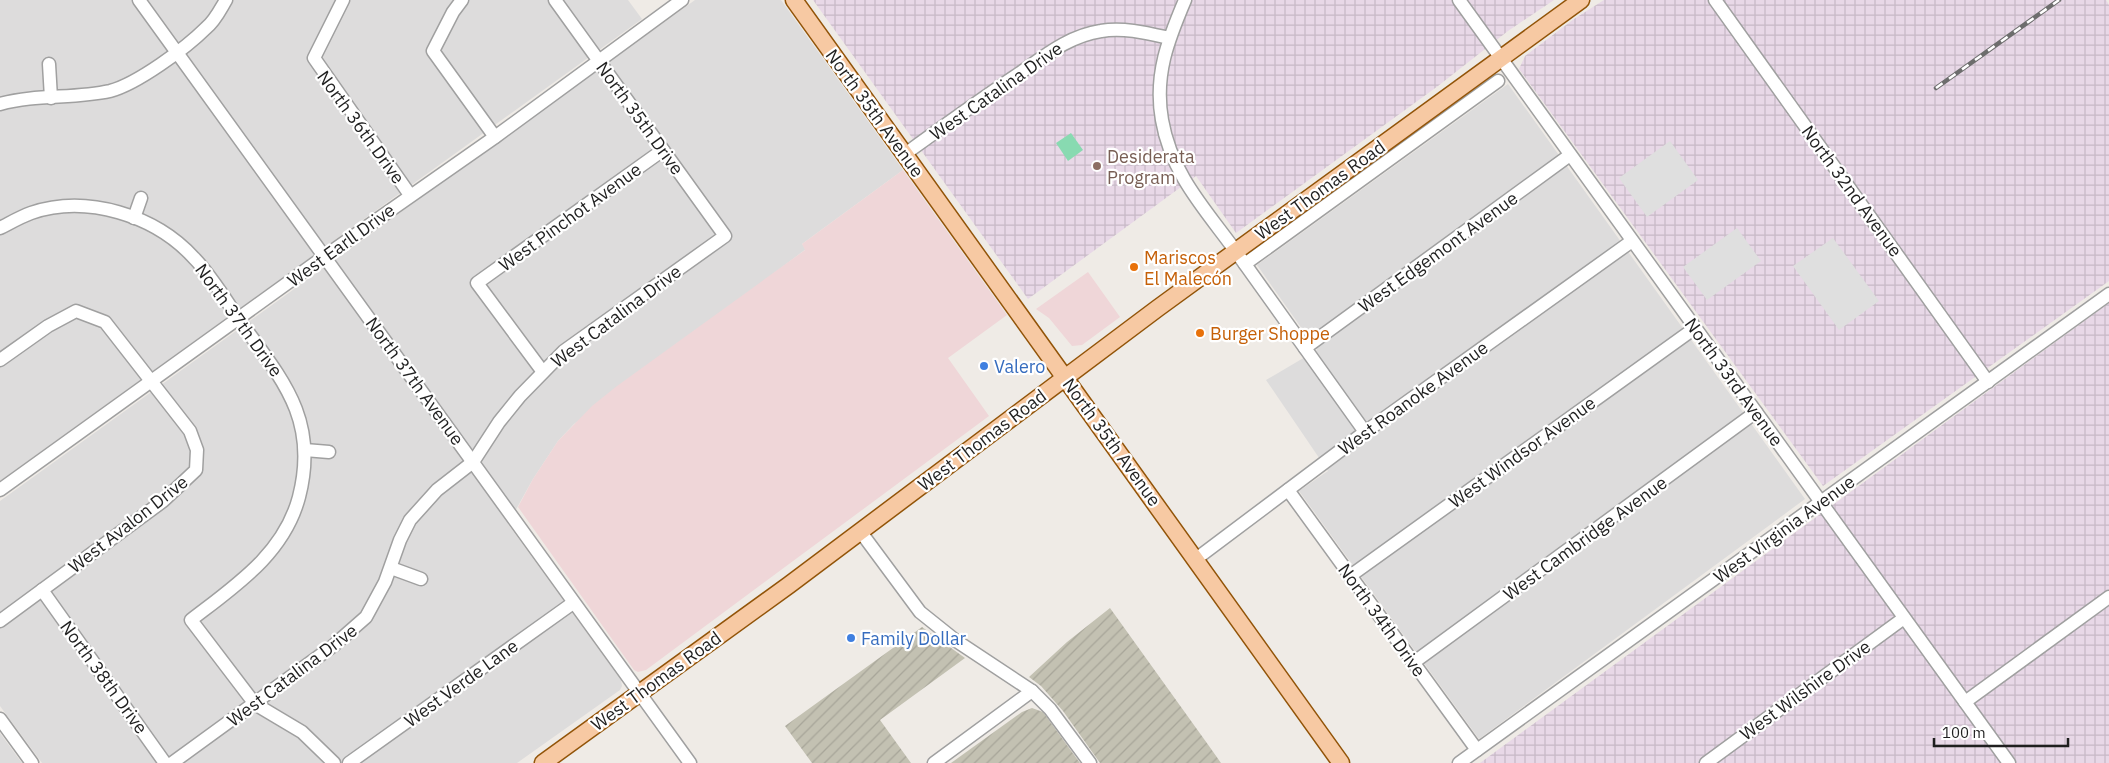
<svg xmlns="http://www.w3.org/2000/svg" width="2109" height="763" viewBox="0 0 2109 763" font-family="'IBM Plex Sans',sans-serif">
  <style>
    .residential { fill: #dddcdc }
    .commercial { fill: #efd6d8 }
    .industrial { fill: url(#industrial-grid) }
    .construction { fill: url(#construction-furrows) }
    .pitch { fill: #88dab1 }
    .parking { fill: #dfdfdf }
    .lines { fill: none; stroke-linecap: round; stroke-linejoin: round }
    .minor-casing { stroke: #a0a0a0; stroke-width: 15 }
    .major-casing { stroke: #925408; stroke-width: 19 }
    .minor { stroke: #fff; stroke-width: 12 }
    .major { stroke: #f7c9a3; stroke-width: 16 }
    .rail-casing { stroke: #6d6d6d; stroke-width: 4.5 }
    .rail { stroke: #fff; stroke-width: 2.5; stroke-dasharray: 8; stroke-linecap: butt }
    .education-dot { fill: #8d6e63; stroke: #fff; stroke-width: 2 }
    .food-dot { fill: #e8710a; stroke: #fff; stroke-width: 2 }
    .shop-dot { fill: #3f7fe0; stroke: #fff; stroke-width: 2 }
    .labels { text-anchor: middle; dominant-baseline: central; stroke-width: 4.5; stroke-linejoin: round; paint-order: stroke }
    .street-label { font-size: 18px; fill: #1f1f1f; stroke: #fff }
    .education-label { font-size: 18px; fill: #785e54; stroke: #fff; text-anchor: start }
    .food-label { font-size: 18px; fill: #c56008; stroke: #fff; text-anchor: start }
    .shop-label { font-size: 18px; fill: #366cbe; stroke: #fff; text-anchor: start }
  </style>
  <defs>
    <pattern id="industrial-grid" width="8" height="8" patternUnits="userSpaceOnUse" patternTransform="scale(1.25)"><rect width="8" height="8" fill="#e8d8e7"/><path d="M0 4h8M4 0v8" fill="none" stroke="#c7b9c6"/></pattern>
    <pattern id="construction-furrows" width="10" height="10" patternUnits="userSpaceOnUse" patternTransform="scale(1.25)"><rect width="10" height="10" fill="#c3c1b2"/><path d="M-1 1l2-2M0 10L10 0M9 11l2-2" fill="none" stroke="#a7a599"/></pattern>
  </defs>
  <rect width="100%" height="100%" fill="#efebe6"/>
  <g class="residential">
    <path d="M0 0H628L642 19 0 481Z"/>
    <path d="M695 0H781L903 170 802 244 806 249 574 424 558 441 533 479 508 524 621 680 622 686 620 690 517 763H42L0 706V501Z"/>
    <path d="M1508 84 1805 499 1479 739 1299 491 1328 471 1266 380 1317 350 1257 265Z"/>
    <path d="M0 733 22 763H0Z"/>
  </g>
  <g class="commercial">
    <path d="M903 170 1007 315 948 358 989 416 646 670 638 672 634 670 518 507 533 479 558 441 592 406 617 386 805 250 802 244Z"/>
    <path d="M1088 272 1120 317 1082 345 1072 346 1049 318 1036 309Z"/>
  </g>
  <g class="industrial">
    <path d="M813 0H1554L1508 31 1438 86 1236 233 1196 176 1028 299Z"/>
    <path d="M1604 0H2106L2109 5V281L1823 486 1519 69 1525 56 1574 19Z"/>
    <path d="M2109 303V763H1480Z"/>
  </g>
  <g class="construction">
    <path d="M1110 608 1209 746 1221 763H1100L1063 711 1041 686 1029 677 1067 642Z"/>
    <path d="M922 627 965 658 880 720 911 763H812L785 726Z"/>
    <path d="M1032 708 1043 712 1080 763H951L1022 712Z"/>
  </g>
  <path class="pitch" d="M1071 133 1083 150 1068 161 1056 143Z"/>
  <g class="parking">
    <path d="M1670 141 1698 180 1647 217 1619 178Z"/>
    <path d="M1737 228 1761 261 1707 300 1683 267Z"/>
    <path d="M1833 238 1879 301 1839 330 1793 266Z"/>
  </g>
  <g class="lines">
    <g class="minor-casing">
      <g id="minor">
        <path d="M139 0 690 763"/>
        <path d="M343 0 314 58 410 195"/>
        <path d="M462 0 453 12 433 51 495 137"/>
        <path d="M1185 0C1168 40 1154 75 1162 120 1172 178 1210 214 1242 260 1283 318 1324 375 1365 432"/>
        <path d="M1459 0 2009 763"/>
        <path d="M1715 0 1988 382"/>
        <path d="M49 64 51 98"/>
        <path d="M0 104C36 94 74 99 110 91 137 84 186 48 206 28 215 21 220 10 226 0"/>
        <path d="M905 154C941 128 977 102 1014 77 1041 59 1067 36 1101 31 1123 27 1147 33 1169 38"/>
        <path d="M134 218 141 198"/>
        <path d="M0 228C10 223 20 217 31 213 86 194 155 215 194 258 212 276 230 307 245 328 286 384 318 423 299 497 284 554 235 586 191 620L255 704 302 732 334 763"/>
        <path d="M1245 264 1498 81"/>
        <path d="M1305 348 1570 155"/>
        <path d="M0 360 48 326 76 311 105 322 190 431 197 450 196 470 163 501 0 621"/>
        <path d="M543 372 477 283 663 150"/>
        <path d="M305 450 329 452"/>
        <path d="M0 490 325 256 495 137 682 0"/>
        <path d="M1288 490 1477 750"/>
        <path d="M860 531 920 612 955 640 1032 691 1050 709 1090 763"/>
        <path d="M1196 559 1365 432 1632 241"/>
        <path d="M391 568 421 579"/>
        <path d="M1350 576 1695 328"/>
        <path d="M42 590 165 763"/>
        <path d="M1413 663 1756 412"/>
        <path d="M1965 702 2109 597"/>
        <path d="M0 719 32 763"/>
        <path d="M172 763 333 646 366 617 385 582 400 540 410 520 437 490 473 462 499 422 520 396 564 351 725 236 555 0"/>
        <path d="M349 763 573 603"/>
        <path d="M934 763 1032 691"/>
        <path d="M1459 763 2109 294"/>
        <path d="M1706 763 1904 618"/>
      </g>
    </g>
    <g class="major-casing">
      <g id="major">
        <path d="M794 0 1341 763"/>
        <path d="M543 763 789 585 1158 308 1581 0"/>
      </g>
    </g>
    <use href="#minor" class="minor"/>
    <use href="#major" class="major"/>
    <g class="rail-casing">
      <path id="rail" d="M1936 88 2059 0"/>
    </g>
    <use href="#rail" class="rail"/>
  </g>
  <circle class="education-dot" cx="1097" cy="166" r="5"/>
  <g class="food-dot">
    <circle cx="1134" cy="267" r="5"/>
    <circle cx="1200" cy="333" r="5"/>
  </g>
  <g class="shop-dot">
    <circle cx="984" cy="366" r="5"/>
    <circle cx="851" cy="638" r="5"/>
  </g>
  <g class="labels">
    <g class="street-label">
      <text transform="translate(996 91) rotate(-35)">West Catalina Drive</text>
      <text transform="translate(875 113) rotate(54)">North 35th Avenue</text>
      <text transform="translate(640 118) rotate(54)">North 35th Drive</text>
      <text transform="translate(361 127) rotate(54)">North 36th Drive</text>
      <text transform="translate(1320 190) rotate(-36)">West Thomas Road</text>
      <text transform="translate(1852 191) rotate(54)">North 32nd Avenue</text>
      <text transform="translate(570 217) rotate(-36)">West Pinchot Avenue</text>
      <text transform="translate(341 245) rotate(-36)">West Earll Drive</text>
      <text transform="translate(1438 252) rotate(-36)">West Edgemont Avenue</text>
      <text transform="translate(616 316) rotate(-37)">West Catalina Drive</text>
      <text transform="translate(239 320) rotate(54)">North 37th Drive</text>
      <text transform="translate(415 381) rotate(54)">North 37th Avenue</text>
      <text transform="translate(1734 382) rotate(54)">North 33rd Avenue</text>
      <text transform="translate(1413 398) rotate(-36)">West Roanoke Avenue</text>
      <text transform="translate(982 440) rotate(-37)">West Thomas Road</text>
      <text transform="translate(1112 442) rotate(54)">North 35th Avenue</text>
      <text transform="translate(1522 452) rotate(-36)">West Windsor Avenue</text>
      <text transform="translate(128 524) rotate(-38)">West Avalon Drive</text>
      <text transform="translate(1784 529) rotate(-36)">West Virginia Avenue</text>
      <text transform="translate(1585 538) rotate(-36)">West Cambridge Avenue</text>
      <text transform="translate(1382 620) rotate(54)">North 34th Drive</text>
      <text transform="translate(292 675) rotate(-37)">West Catalina Drive</text>
      <text transform="translate(104 677) rotate(54)">North 38th Drive</text>
      <text transform="translate(656 681) rotate(-36)">West Thomas Road</text>
      <text transform="translate(461 683) rotate(-36)">West Verde Lane</text>
      <text transform="translate(1805 690) rotate(-36)">West Wilshire Drive</text>
    </g>
    <g class="education-label">
      <text x="1107" y="156">Desiderata<tspan x="1107" dy="21">Program</tspan></text>
    </g>
    <g class="food-label">
      <text x="1144" y="257">Mariscos<tspan x="1144" dy="21">El Malecón</tspan></text>
      <text x="1210" y="333">Burger Shoppe</text>
    </g>
    <g class="shop-label">
      <text x="994" y="366">Valero</text>
      <text x="861" y="638">Family Dollar</text>
    </g>
  </g>
  <path d="M1934 738v8h134v-8" fill="none" stroke="#1f1f1f" stroke-width="2.5"/>
  <text x="1942" y="738" font-size="15" fill="#1f1f1f" stroke="#ffffff" stroke-width="4" paint-order="stroke">100 m</text>
</svg>
